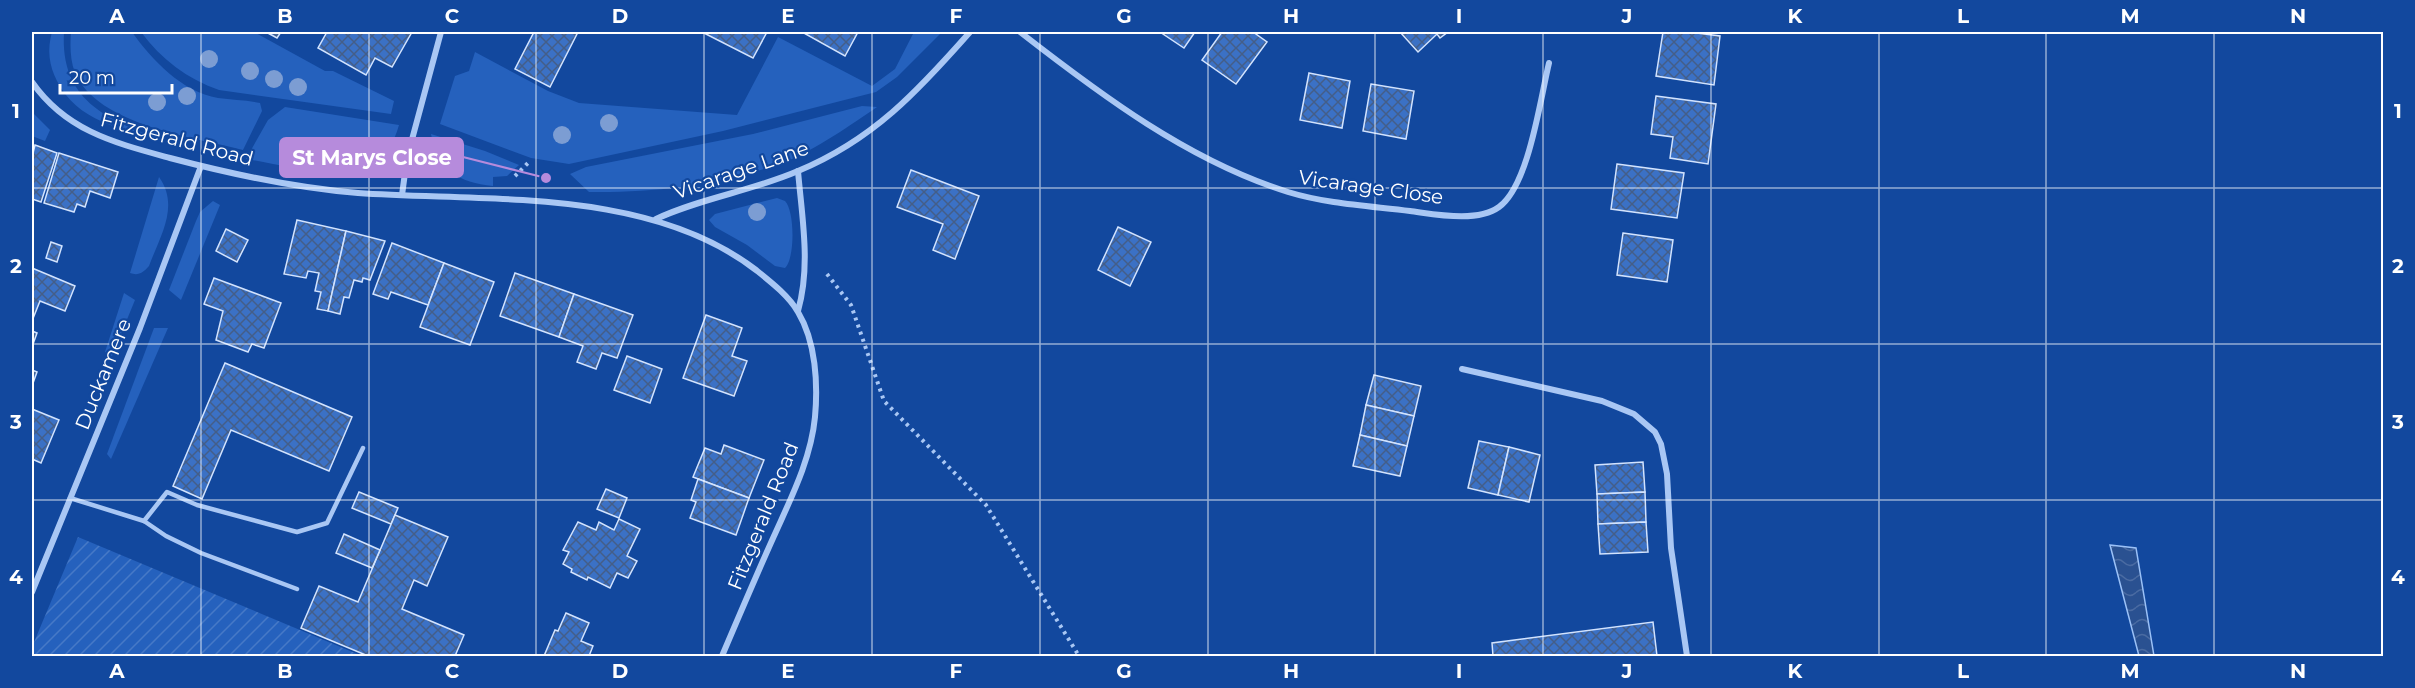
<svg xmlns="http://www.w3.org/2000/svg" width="2415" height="688" viewBox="0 0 2415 688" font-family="Montserrat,sans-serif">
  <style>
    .grass { fill: #2561bd }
    .garden { fill: url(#garden-furrows) }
    .water { fill: url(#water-waves); stroke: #9bc1f7; stroke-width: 1.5 }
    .building { fill: url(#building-cross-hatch); stroke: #d2e3fe; stroke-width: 1.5 }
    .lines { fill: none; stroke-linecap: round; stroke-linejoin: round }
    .path { stroke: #a9c7f4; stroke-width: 4; stroke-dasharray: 3 4.5; stroke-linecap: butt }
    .service { stroke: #a9c7f4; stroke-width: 4.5 }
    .minor { stroke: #a9c7f4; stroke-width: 6 }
    .tree { fill: #7c9dd3 }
    .grid { fill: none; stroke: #fff; stroke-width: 1.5; stroke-opacity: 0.55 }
    .labels { text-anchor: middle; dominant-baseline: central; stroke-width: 4.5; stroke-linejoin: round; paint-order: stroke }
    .street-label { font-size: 20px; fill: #fff; stroke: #12489e }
    .leader { fill: none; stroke: #b68bdc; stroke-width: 2 }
    .callout-dot { fill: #b68bdc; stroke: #12489e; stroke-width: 2 }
    .callout { fill: #b68bdc; stroke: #b68bdc; stroke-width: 2 }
    .callout-label { font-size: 21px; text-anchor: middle; font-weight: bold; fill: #fff }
    .neatline { fill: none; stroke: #fff; stroke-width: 2 }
    .grid-label { font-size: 20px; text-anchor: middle; font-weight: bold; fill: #fff }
  </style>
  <defs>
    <pattern id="garden-furrows" width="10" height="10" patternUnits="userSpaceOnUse" patternTransform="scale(1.5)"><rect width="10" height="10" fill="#2561bd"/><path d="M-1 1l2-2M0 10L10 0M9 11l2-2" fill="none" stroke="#4679c7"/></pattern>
    <pattern id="water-waves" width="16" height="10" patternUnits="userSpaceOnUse" patternTransform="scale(1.5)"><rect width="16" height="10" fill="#2a5191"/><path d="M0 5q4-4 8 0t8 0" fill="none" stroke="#4a6ba2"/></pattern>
    <pattern id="building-cross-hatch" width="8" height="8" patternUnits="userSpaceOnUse" patternTransform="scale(1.5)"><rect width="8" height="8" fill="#3b71c5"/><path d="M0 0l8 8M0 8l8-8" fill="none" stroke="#445e88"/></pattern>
  </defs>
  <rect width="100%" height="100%" fill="#12489e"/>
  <g class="grass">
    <path d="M52 32H64C60 99 105 119 160 139 121 129 77 121 57 81 49 65 47 50 52 32Z"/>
    <path d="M71 32H132C152 60 182 92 218 98 232 100 246 100 260 103L262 111 243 150C193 137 98 125 75 73 70 60 70 45 71 32Z"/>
    <path d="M141 32H254L325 71H333L394 101 391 114 219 90C187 79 161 59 141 32Z"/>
    <path d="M914 32H942L897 77 876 92 723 131 569 164 531 158 440 124 455 76 469 71 475 52 548 91 579 103 737 115 778 37 872 86 895 69Z"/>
    <path d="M862 106 877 107C854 123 813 151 787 161 725 185 654 193 589 192L570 174 586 167 753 134Z"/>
    <path d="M285 107 399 125C380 197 299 167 246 159L268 120Z"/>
    <path d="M32 112 50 130 45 141 32 136Z"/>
    <path d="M431 134 485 151 519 165 507 176 493 177V186C459 183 437 169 431 134Z"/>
    <path d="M159 177C180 206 160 236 149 266 143 273 138 276 130 273Z"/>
    <path d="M777 198 785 201C795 211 795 259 785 268L775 266 747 245 715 227 709 220 715 214Z"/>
    <path d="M213 201 220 205 181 300 169 290 196 221 200 212Z"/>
    <path d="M124 293 135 300 112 356 105 352Z"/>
    <path d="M154 328H168L111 459 107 454Z"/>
  </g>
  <path class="garden" d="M78 537 362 656H32V647Z"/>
  <path class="water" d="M2110 545 2136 548 2154 656H2139Z"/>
  <g class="building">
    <path d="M266 32H281L277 38Z"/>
    <path d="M327 32H412L392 67 375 58 366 75 318 48Z"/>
    <path d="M534 32H578L550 87 515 69Z"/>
    <path d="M702 32H767L753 58Z"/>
    <path d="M802 32H858L845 56Z"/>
    <path d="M1160 32H1195L1184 48Z"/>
    <path d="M1222 32H1253L1267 42 1236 84 1202 60Z"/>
    <path d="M1400 32H1448L1440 38 1437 34 1418 52Z"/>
    <path d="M1663 32H1689L1720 36 1714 85 1656 76Z"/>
    <path d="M1309 73 1350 81 1342 128 1300 120Z"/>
    <path d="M1371 84 1414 91 1406 139 1363 131Z"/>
    <path d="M1656 96 1716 104 1708 164 1670 158 1673 137 1651 134Z"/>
    <path d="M35 145 57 153 41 202 32 199V157Z"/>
    <path d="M59 153 118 172 110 198 90 191 85 207 77 204 74 212 44 203Z"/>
    <path d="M1617 164 1684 173 1677 218 1611 209Z"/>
    <path d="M911 170 979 196 955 259 933 250 943 224 897 207Z"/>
    <path d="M297 220 346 231 328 311 317 309 321 292 315 291 319 273 308 271 306 278 284 274Z"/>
    <path d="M1118 227 1151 242 1130 286 1098 270Z"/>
    <path d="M226 229 248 240 237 262 216 251Z"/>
    <path d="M346 231 385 241 370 280 363 278 362 282 354 280 349 298 344 297 340 314 328 311Z"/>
    <path d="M1623 233 1673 240 1667 282 1617 275Z"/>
    <path d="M51 242 62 246 57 262 46 258Z"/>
    <path d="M392 243 444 263 428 305 391 292 388 299 373 294Z"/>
    <path d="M444 263 494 282 470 345 420 327Z"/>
    <path d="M32 268 75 286 65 311 40 301 32 321Z"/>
    <path d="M515 273 574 294 559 337 500 316Z"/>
    <path d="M214 278 281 303 264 348 252 344 248 352 216 340 223 311 204 304Z"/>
    <path d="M574 294 633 315 617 358 602 353 596 369 577 362 583 346 559 337Z"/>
    <path d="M706 315 742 328 732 356 747 361 734 396 683 378Z"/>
    <path d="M32 331 37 333 32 347Z"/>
    <path d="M627 356 662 369 650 403 614 390Z"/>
    <path d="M225 363 352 417 329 471 231 430 202 499 173 486Z"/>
    <path d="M32 370 37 372 32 386Z"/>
    <path d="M1374 375 1421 386 1414 416 1366 405Z"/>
    <path d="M1366 405 1414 416 1407 446 1360 435Z"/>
    <path d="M32 409 59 420 41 463 32 459Z"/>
    <path d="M1360 435 1407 446 1400 476 1353 466Z"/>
    <path d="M1479 441 1509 447 1498 495 1468 488Z"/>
    <path d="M724 445 764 460 749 498 693 477 705 448 721 454Z"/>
    <path d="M1509 447 1540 455 1529 502 1498 495Z"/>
    <path d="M1643 462 1645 492 1597 494 1595 465Z"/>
    <path d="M698 479 749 498 736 535 690 518 696 502 691 500Z"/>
    <path d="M606 489 627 498 619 518 597 509Z"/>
    <path d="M359 492 398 508 391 524 352 508Z"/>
    <path d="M1645 492 1646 522 1598 524 1597 494Z"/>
    <path d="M395 515 448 537 427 586 414 580 402 609 464 635 455 656H368L301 628 319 586 358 602Z"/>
    <path d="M619 519 640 529 627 556 637 561 628 578 617 573 610 588 588 577 587 580 571 572 572 569 563 564 569 552 563 550 578 522 596 530 599 522 614 530Z"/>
    <path d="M1646 522 1648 552 1600 554 1598 524Z"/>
    <path d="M344 534 380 550 372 568 336 553Z"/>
    <path d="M566 613 589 623 581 641 593 646 589 656H544L555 630 558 631Z"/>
    <path d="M1653 622 1657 656H1493L1492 643Z"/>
  </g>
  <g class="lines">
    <g class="path">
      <path d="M515 176 528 163"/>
      <path d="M827 274 851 305 884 401 986 505 1079 656"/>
    </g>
    <g class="service">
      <path d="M70 498 144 521 166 536 201 553 297 589"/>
      <path d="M144 521 167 492 197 505 297 532 327 523 363 448"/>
    </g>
    <g class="minor">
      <path d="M1020 32C1101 95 1189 161 1288 192 1327 204 1370 206 1410 211 1434 214 1477 223 1499 207 1529 185 1540 100 1549 63"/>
      <path d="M32 82C66 131 115 143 170 158 231 174 294 188 358 193 487 202 648 187 756 270 771 282 789 296 798 312 816 342 818 384 815 417 811 459 791 498 774 536 756 576 739 616 722 656"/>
      <path d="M798 171C802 218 811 265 798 311"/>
      <path d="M402 195 407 158 441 32"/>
      <path d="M656 219C701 198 752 191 798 171 873 140 918 91 970 32"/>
      <path d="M1462 369 1602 401 1634 414 1655 432 1661 444 1667 474 1671 548 1687 656"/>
      <path d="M32 592 140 328 201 166"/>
    </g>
  </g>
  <g class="tree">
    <circle cx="209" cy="59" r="9"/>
    <circle cx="250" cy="71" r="9"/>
    <circle cx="274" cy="79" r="9"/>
    <circle cx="298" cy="87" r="9"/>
    <circle cx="187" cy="96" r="9"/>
    <circle cx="157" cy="102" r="9"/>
    <circle cx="609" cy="123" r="9"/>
    <circle cx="562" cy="135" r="9"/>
    <circle cx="757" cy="212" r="9"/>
  </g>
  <path class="grid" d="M201 32V656M369 32V656M536 32V656M704 32V656M872 32V656M1040 32V656M1208 32V656M1375 32V656M1543 32V656M1711 32V656M1879 32V656M2046 32V656M2214 32V656M32 188H2384M32 344H2384M32 500H2384"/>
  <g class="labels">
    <g class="street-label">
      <text transform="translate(177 139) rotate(15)">Fitzgerald Road</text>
      <text transform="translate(741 170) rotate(-19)">Vicarage Lane</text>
      <text transform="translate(1371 187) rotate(8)">Vicarage Close</text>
      <text transform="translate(103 374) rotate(-68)">Duckamere</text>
      <text transform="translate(763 516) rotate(-68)">Fitzgerald Road</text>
    </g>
  </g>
  <path class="leader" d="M546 178L463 157"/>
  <circle class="callout-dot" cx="546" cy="178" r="6"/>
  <rect class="callout" x="280" y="138" width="183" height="39" rx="6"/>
  <g class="callout-label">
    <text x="372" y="165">St Marys Close</text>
  </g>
  <rect width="2415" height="688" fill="none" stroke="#12489e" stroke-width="66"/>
  <path d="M60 84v9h112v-9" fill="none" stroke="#ffffff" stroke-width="3"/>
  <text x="69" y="84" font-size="18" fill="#ffffff" stroke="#12489e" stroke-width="4.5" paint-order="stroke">20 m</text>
  <rect x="33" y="33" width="2349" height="622" class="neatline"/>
  <g class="grid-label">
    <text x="117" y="23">A</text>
    <text x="285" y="23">B</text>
    <text x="452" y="23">C</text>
    <text x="620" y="23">D</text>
    <text x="788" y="23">E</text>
    <text x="956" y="23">F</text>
    <text x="1124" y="23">G</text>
    <text x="1291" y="23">H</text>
    <text x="1459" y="23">I</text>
    <text x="1627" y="23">J</text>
    <text x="1795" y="23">K</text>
    <text x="1963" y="23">L</text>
    <text x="2130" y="23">M</text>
    <text x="2298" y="23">N</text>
    <text x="16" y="118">1</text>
    <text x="2398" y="118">1</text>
    <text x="16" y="273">2</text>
    <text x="2398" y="273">2</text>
    <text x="16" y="429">3</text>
    <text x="2398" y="429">3</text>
    <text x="16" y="584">4</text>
    <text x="2398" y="584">4</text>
    <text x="117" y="678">A</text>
    <text x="285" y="678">B</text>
    <text x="452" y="678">C</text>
    <text x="620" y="678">D</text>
    <text x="788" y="678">E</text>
    <text x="956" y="678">F</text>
    <text x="1124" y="678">G</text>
    <text x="1291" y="678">H</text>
    <text x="1459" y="678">I</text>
    <text x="1627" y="678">J</text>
    <text x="1795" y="678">K</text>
    <text x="1963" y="678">L</text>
    <text x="2130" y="678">M</text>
    <text x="2298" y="678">N</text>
  </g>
</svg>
